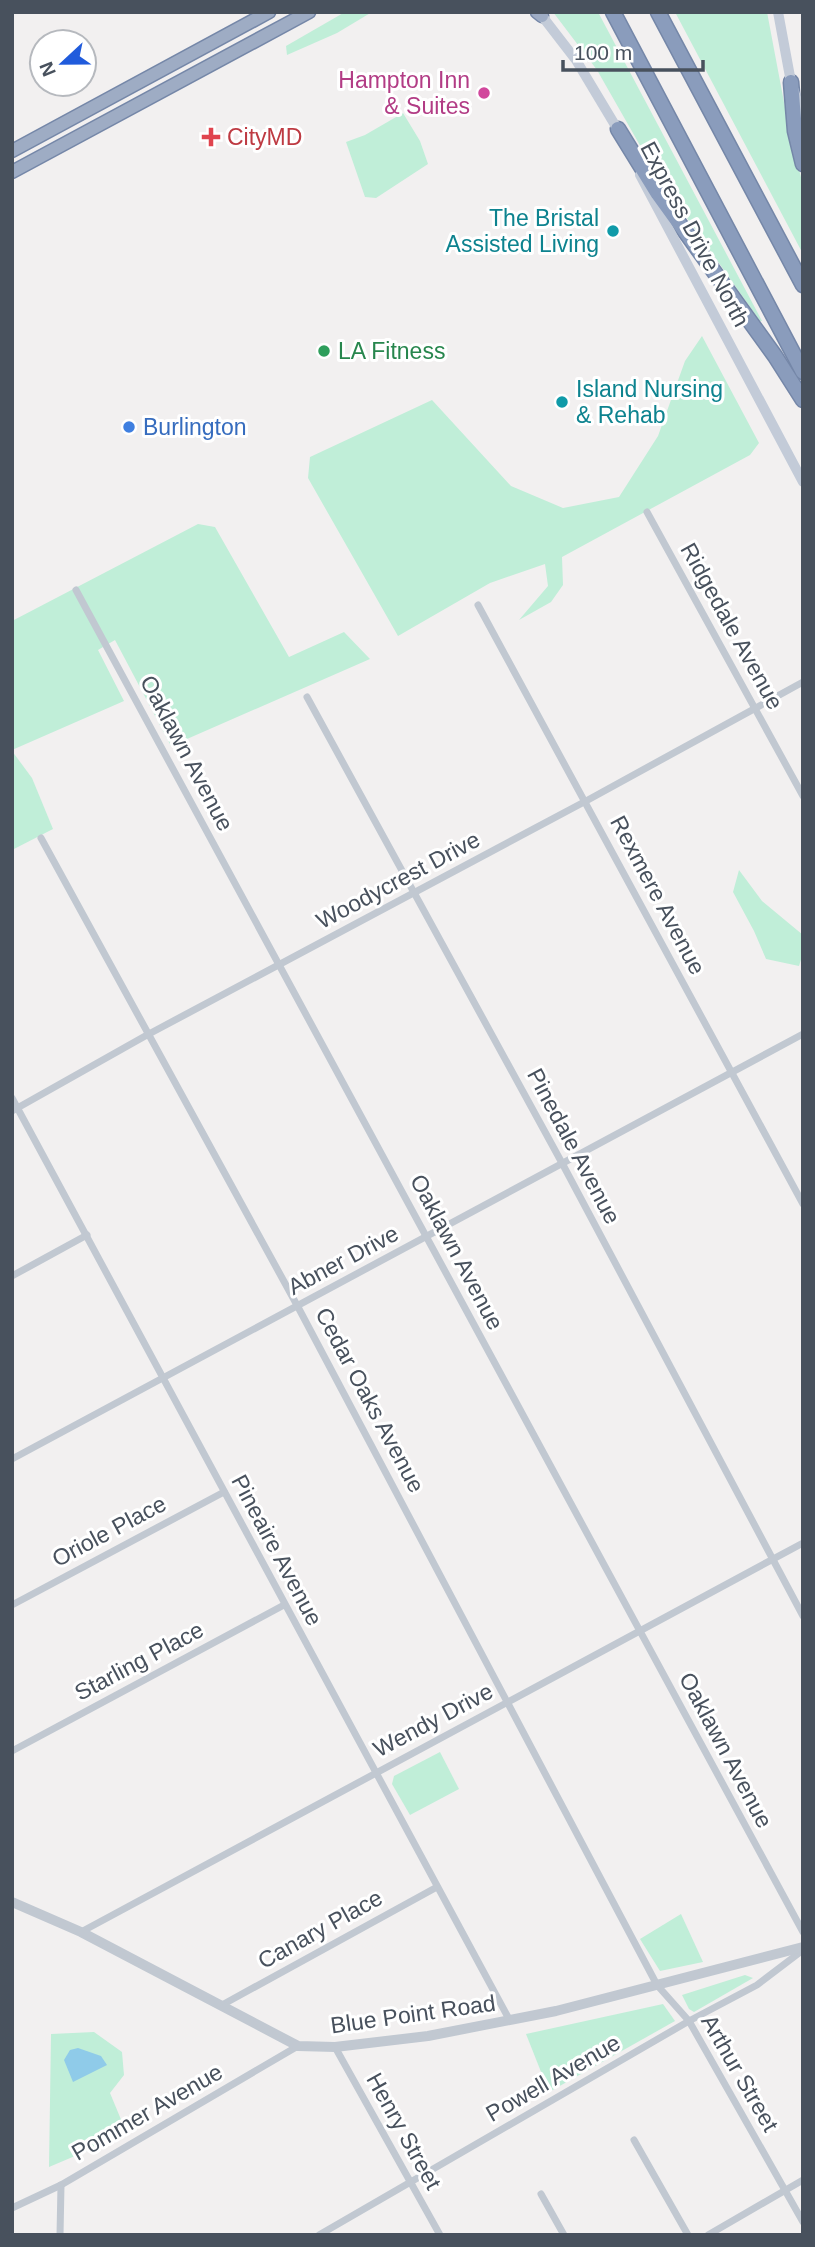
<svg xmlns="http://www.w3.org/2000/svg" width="815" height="2247" viewBox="0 0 815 2247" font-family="Helvetica,sans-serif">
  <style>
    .green { fill: #c0eed8 }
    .water { fill: #8fcbe9 }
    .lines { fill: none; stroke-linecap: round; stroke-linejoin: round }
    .trunk-casing { stroke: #7587a8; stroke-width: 15 }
    .motorway-casing { stroke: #7587a8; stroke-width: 17 }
    .minor { stroke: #c1c8d1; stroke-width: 7 }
    .tertiary { stroke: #c1c8d1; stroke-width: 10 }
    .secondary { stroke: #c3cbd8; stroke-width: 10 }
    .trunk { stroke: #9eacc4; stroke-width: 12 }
    .motorway { stroke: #8a9cbc; stroke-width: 14 }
    .hotel-dot { fill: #d1479c; stroke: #fff; stroke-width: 2.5 }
    .health-dot { fill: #e0444e; stroke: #fff; stroke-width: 2.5 }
    .culture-dot { fill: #0f9aa8; stroke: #fff; stroke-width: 2.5 }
    .leisure-dot { fill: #2e9e5b; stroke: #fff; stroke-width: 2.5 }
    .shop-dot { fill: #3f7fe0; stroke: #fff; stroke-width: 2.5 }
    .labels { text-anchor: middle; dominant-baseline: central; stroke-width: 6; stroke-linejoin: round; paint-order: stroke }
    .hotel-label { font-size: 23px; fill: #b23c85; stroke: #fff; text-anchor: end }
    .health-label { font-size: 23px; fill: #be3a42; stroke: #fff; text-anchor: start }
    .culture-label { font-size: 23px; fill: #0d838f; stroke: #fff; text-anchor: end }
    .street-label { font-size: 23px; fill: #48515d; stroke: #fff }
    .leisure-label { font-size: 23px; fill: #27864d; stroke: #fff; text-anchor: start }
    .shop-label { font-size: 23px; fill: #366cbe; stroke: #fff; text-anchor: start }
  </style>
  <rect width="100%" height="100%" fill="#f2f0f0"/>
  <g class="green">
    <path d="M345 12H372L337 33 287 55 286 46Z"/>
    <path d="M553 12H598L762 321H760L658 177 597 70Z"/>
    <path d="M675 12H767L790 134 803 185V254Z"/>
    <path d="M403 113 420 141 428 164 376 198 365 197 346 142 365 135Z"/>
    <path d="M702 336 759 443 750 455 562 557 563 585 551 602 519 620 548 586 545 564 490 583 398 636 308 478 310 457 432 400 511 486 563 508 619 497 658 436 685 361Z"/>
    <path d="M198 524 215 527 289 657 344 632 370 659 171 746 115 640 98 650 124 701 12 750V621Z"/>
    <path d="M12 751 32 778 53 829 12 850Z"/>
    <path d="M739 870 762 901 803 935V953L799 966 766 959 754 931 733 892Z"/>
    <path d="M440 1752 459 1789 410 1815 392 1784 394 1776Z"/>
    <path d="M681 1914 703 1962 660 1971 640 1939Z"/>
    <path d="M745 1975 753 1978 694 2012 689 2009 682 1995Z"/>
    <path d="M663 2004 675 2021 549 2092 526 2034Z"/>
    <path d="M94 2032 122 2052 124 2075 110 2093 127 2134 49 2167 51 2034Z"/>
  </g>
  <path class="water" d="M78 2048 101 2056 107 2065 73 2082 64 2060 70 2050Z"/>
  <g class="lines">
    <g class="trunk-casing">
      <g id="trunk">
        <path d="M537 12 542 16"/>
        <path d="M12 151 269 12"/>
        <path d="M12 172 309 12"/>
      </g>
    </g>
    <g class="motorway-casing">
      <g id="motorway">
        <path d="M613 12 803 372"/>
        <path d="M658 12 803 285"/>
        <path d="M791 82 795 131 803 164"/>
        <path d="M618 129 658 194 775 356 803 400"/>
      </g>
    </g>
    <g class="minor">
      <path d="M647 512 803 796"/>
      <path d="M76 590 803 1932"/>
      <path d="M478 605 803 1204"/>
      <path d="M307 697 562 1163 803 1616"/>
      <path d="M41 838 298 1307 657 1985 689 2021 803 2222"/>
      <path d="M12 1098 509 2019"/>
      <path d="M12 1111 147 1035 586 801 803 682"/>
      <path d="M12 1276 87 1235"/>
      <path d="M12 1459 803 1034"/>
      <path d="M12 1605 224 1492"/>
      <path d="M12 1751 284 1605"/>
      <path d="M81 1932 803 1543"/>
      <path d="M222 2005 437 1887"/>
      <path d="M335 2047 440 2235"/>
      <path d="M634 2140 688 2235"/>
      <path d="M541 2194 564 2235"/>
      <path d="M12 2208 61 2185 298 2046"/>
      <path d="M60 2235 61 2185"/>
      <path d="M319 2235 689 2021 757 1985 803 1950"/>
      <path d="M708 2235 803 2180"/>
    </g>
    <path class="tertiary" d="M12 1902 81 1932 298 2046 335 2047 428 2036 556 2011 803 1947"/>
    <g class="secondary">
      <path d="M539 12 576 60 621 135"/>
      <path d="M778 12 791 82 803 119"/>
      <path d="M640 175 803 482"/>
    </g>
    <use href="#trunk" class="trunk"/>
    <use href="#motorway" class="motorway"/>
  </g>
  <circle class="hotel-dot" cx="484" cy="93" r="7"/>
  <path class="health-dot" d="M207.5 126.5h7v7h7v7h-7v7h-7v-7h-7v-7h7z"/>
  <g class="culture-dot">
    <circle cx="613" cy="231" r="7"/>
    <circle cx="562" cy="402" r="7"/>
  </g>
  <circle class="leisure-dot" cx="324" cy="351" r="7"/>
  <circle class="shop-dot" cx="129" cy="427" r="7"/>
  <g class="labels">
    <g class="hotel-label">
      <text x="470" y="80">Hampton Inn<tspan x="470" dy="26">&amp; Suites</tspan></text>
    </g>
    <g class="health-label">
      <text x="227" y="137">CityMD</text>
    </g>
    <g class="culture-label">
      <text x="599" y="218">The Bristal<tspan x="599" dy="26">Assisted Living</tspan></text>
      <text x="576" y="389" text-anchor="start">Island Nursing<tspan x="576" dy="26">&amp; Rehab</tspan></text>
    </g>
    <g class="street-label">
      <text transform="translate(695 234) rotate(62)">Express Drive North</text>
      <text transform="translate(732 626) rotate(61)">Ridgedale Avenue</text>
      <text transform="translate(187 753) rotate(62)">Oaklawn Avenue</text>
      <text transform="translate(398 880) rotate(-28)">Woodycrest Drive</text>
      <text transform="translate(658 895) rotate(62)">Rexmere Avenue</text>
      <text transform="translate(574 1146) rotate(62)">Pinedale Avenue</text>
      <text transform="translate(457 1252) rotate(62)">Oaklawn Avenue</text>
      <text transform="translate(343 1260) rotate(-28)">Abner Drive</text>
      <text transform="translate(370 1400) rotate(62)">Cedar Oaks Avenue</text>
      <text transform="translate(109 1531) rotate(-28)">Oriole Place</text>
      <text transform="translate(277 1550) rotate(62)">Pineaire Avenue</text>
      <text transform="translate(139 1661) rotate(-28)">Starling Place</text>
      <text transform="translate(433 1720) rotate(-28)">Wendy Drive</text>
      <text transform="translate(726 1750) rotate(62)">Oaklawn Avenue</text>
      <text transform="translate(320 1929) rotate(-29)">Canary Place</text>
      <text transform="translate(413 2014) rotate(-8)">Blue Point Road</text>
      <text transform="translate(740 2073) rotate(60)">Arthur Street</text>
      <text transform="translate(553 2078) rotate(-30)">Powell Avenue</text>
      <text transform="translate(147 2112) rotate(-30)">Pommer Avenue</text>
      <text transform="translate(404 2131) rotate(61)">Henry Street</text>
    </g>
    <g class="leisure-label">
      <text x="338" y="351">LA Fitness</text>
    </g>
    <g class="shop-label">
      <text x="143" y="427">Burlington</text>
    </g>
  </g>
  <rect width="815" height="2247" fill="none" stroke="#48515d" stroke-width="28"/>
  <g transform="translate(63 63) rotate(248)"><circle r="33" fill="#ffffff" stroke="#b6b9be" stroke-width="2"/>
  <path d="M0-5L12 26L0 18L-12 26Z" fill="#205bdc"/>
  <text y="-10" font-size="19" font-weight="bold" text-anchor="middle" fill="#48515d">N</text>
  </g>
  <path d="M563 60v10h140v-10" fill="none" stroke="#48515d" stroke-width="3.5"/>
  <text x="574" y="60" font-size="21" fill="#48515d" stroke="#ffffff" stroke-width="5" paint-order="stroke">100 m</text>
</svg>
